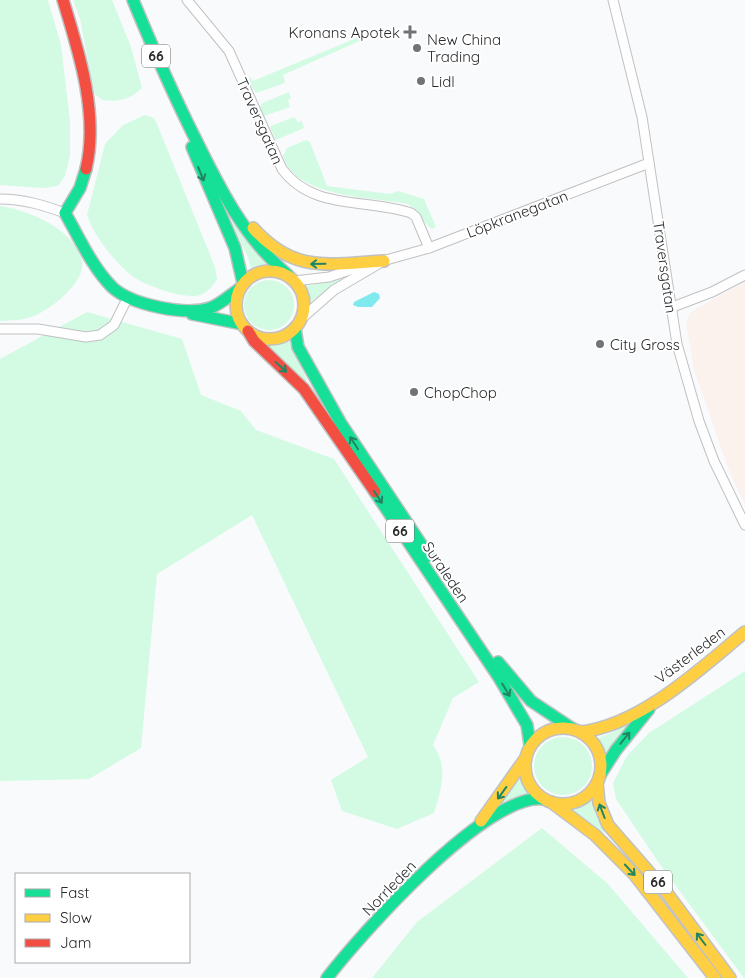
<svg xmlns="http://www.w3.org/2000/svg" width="745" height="978" viewBox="0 0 745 978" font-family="Quicksand,sans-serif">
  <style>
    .industrial { fill: #fbf2ee }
    .green { fill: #d3fbe4 }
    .water { fill: #80e9ee }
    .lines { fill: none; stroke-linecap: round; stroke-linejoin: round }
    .street-casing { stroke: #c0c1c3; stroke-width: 11 }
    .fast-casing { stroke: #c0c1c3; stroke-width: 14 }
    .slow-casing { stroke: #c0c1c3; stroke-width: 14 }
    .jam-casing { stroke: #c0c1c3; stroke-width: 14 }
    .street { stroke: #fefeff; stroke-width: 9 }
    .fast { stroke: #16e098; stroke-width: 11 }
    .slow { stroke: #ffcf43; stroke-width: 11 }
    .jam { stroke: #f24e42; stroke-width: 11 }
    .oneway { stroke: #208562 }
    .poi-dot { fill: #717375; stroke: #fff; stroke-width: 2 }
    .labels { text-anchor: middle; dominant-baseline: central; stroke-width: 4; stroke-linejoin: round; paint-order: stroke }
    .shield { fill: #fff; stroke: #696a6b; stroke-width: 1 }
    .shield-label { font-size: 14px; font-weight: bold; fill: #292a2c }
    .poi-label { font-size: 15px; fill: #292a2c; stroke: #fff; text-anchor: start }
    .street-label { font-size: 15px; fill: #292a2c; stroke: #fff }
  </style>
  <rect width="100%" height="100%" fill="#f8fafc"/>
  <path class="industrial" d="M745 282V504L730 473 694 370 686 323 690 313 697 308Z"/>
  <g class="green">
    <path d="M0 0H48L61 45 70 121V156L65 176 58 186 43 188 0 185Z"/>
    <path d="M73 0H112L131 47 142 88C129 100 119 102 102 100L94 93 80 19Z"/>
    <path d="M376 30 366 38 283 75 285 82 282 84 256 93 250 84 249 76 253 81Z"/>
    <path d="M289 92 291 98 288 100 290 107 264 116 260 107 262 103Z"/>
    <path d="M145 115 154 118 157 124 215 267 217 279C213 286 208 292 200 295 185 300 143 285 131 275 114 261 94 236 87 215L105 144 123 125Z"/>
    <path d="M294 117 298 122 302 121 304 128 276 140 270 128 271 126Z"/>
    <path d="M306 140 310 142 327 186 390 194 398 191 424 199 436 227 432 229C422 222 419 211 408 204 373 197 295 198 283 156L287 148Z"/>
    <path d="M0 206C28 210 75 229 82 261 86 282 51 309 34 316 23 321 11 320 0 321Z"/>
    <path d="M230 220 267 264 251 268 248 257Z"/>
    <path d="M340 278 341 280 311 302 307 286Z"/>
    <circle cx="269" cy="305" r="25"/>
    <path d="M87 312 182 339 201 395 241 411 256 430 334 459 479 682 453 698 433 745C449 766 441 790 434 813L397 829 342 811 331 780 368 757 252 515 157 574 141 748 89 779 0 781V359Z"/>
    <path d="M289 341 307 380 304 381 265 345H277Z"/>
    <path d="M745 671V978H744L659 863 616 799 613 783 627 756 649 733Z"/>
    <path d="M629 721 630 722 606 755 598 738 611 733Z"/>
    <circle cx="563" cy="766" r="29"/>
    <path d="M519 776 528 794 495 809Z"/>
    <path d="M591 800 597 818 606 832 604 833 572 809Z"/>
    <path d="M542 828 608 884 688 978H372L417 922Z"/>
  </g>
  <path class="water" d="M374 292 379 294 380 298 372 307H358L353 305 354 302Z"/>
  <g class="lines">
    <g class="street-casing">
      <g id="street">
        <path d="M187 0 229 51 282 169C313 211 367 198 411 213L416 217 429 248"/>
        <path d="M613 0 642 117 677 344 699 421 714 461 745 525"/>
        <path d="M0 199C23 199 43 205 65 213"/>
        <path d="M379 262 429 248 649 163"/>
        <path d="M294 281 329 277 359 267"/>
        <path d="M670 308 712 292 745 275"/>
        <path d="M301 319 334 290 380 263"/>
        <path d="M0 329H38L86 337 100 335 114 325 128 297"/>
      </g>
    </g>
    <g class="fast-casing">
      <g id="fast">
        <path d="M133 0C152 46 172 92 194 136 219 187 244 238 288 275"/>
        <path d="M192 147 235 248 243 283"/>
        <path d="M86 169 80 188 65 213C79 237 92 267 112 287 131 305 186 316 210 308 221 304 230 295 239 289"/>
        <path d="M192 314 242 324"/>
        <path d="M295 328 298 347 340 422 429 556"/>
        <path d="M375 492 498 676 527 725 530 745"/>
        <path d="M498 662 531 701 573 729"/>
        <path d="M600 775 616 750 649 709"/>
        <path d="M327 978C361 934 486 793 543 799"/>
      </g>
    </g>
    <g class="slow-casing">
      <g id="slow">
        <path d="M253 228C294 274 328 264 384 261"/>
        <circle cx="270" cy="305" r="34"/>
        <circle cx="563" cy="766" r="38"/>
        <path d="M581 732C641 725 700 669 745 632"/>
        <path d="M597 783 599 803 608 825 663 888 730 978"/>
        <path d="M551 802 595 835 634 874 715 978"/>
        <path d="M481 821 525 759"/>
      </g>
    </g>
    <g class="jam-casing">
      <g id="jam">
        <path d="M63 0C79 52 99 115 86 169"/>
        <path d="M248 331 254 341 304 389 375 492"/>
      </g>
    </g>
    <use href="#street" class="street"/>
    <use href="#fast" class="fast"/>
    <use href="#slow" class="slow"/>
    <use href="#jam" class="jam"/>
  </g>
  <defs><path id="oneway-shaft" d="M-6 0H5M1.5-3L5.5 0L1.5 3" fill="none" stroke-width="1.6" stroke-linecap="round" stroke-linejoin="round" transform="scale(1.25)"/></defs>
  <g class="oneway">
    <use href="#oneway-shaft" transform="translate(201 174) rotate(68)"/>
    <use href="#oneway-shaft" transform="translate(318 264) rotate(179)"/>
    <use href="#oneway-shaft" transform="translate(281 367) rotate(43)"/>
    <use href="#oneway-shaft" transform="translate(354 443) rotate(-123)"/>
    <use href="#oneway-shaft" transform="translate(378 497) rotate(56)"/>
    <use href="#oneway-shaft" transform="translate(506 690) rotate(59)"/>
    <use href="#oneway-shaft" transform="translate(625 738) rotate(-51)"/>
    <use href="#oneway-shaft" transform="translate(502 793) rotate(126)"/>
    <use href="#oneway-shaft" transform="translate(602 811) rotate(-111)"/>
    <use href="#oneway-shaft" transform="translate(630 870) rotate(47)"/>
    <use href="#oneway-shaft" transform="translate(701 939) rotate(-127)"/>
  </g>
  <g class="poi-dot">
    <path d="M407.5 24.5h5v5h5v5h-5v5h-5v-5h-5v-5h5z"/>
    <circle cx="417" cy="48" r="5"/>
    <circle cx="421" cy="81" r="5"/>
    <circle cx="600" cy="344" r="5"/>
    <circle cx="414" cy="392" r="5"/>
  </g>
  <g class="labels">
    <g class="shield">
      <rect x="142" y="44.5" width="28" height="23" rx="4"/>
      <rect x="386" y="519.5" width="28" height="23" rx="4"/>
      <rect x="644" y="870.5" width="28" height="23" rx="4"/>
    </g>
    <g class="shield-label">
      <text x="156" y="56">66</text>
      <text x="400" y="531">66</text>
      <text x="658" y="882">66</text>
    </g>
    <g class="poi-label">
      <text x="400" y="32" text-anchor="end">Kronans Apotek</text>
      <text x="427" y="39">New China<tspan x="427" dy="17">Trading</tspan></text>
      <text x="431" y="81">Lidl</text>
      <text x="610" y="344">City Gross</text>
      <text x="424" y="392">ChopChop</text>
    </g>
    <g class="street-label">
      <text transform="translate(260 121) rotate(66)">Traversgatan</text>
      <text transform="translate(517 214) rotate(-21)">Löpkranegatan</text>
      <text transform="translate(665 267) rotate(82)">Traversgatan</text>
      <text transform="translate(446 572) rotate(56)">Suraleden</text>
      <text transform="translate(690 655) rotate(-37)">Västerleden</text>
      <text transform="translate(389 888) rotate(-46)">Norrleden</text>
    </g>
  </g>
  <rect x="15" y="873" width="175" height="90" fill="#ffffff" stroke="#a9aaab"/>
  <rect x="25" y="889" width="25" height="8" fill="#16e098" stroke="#a9aaab"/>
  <text x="60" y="898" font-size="15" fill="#292a2c">Fast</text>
  <rect x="25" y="914" width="25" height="8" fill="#ffcf43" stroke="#a9aaab"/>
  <text x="60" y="923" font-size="15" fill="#292a2c">Slow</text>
  <rect x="25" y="939" width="25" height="8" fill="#f24e42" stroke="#a9aaab"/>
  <text x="60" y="948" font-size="15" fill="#292a2c">Jam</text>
</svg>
